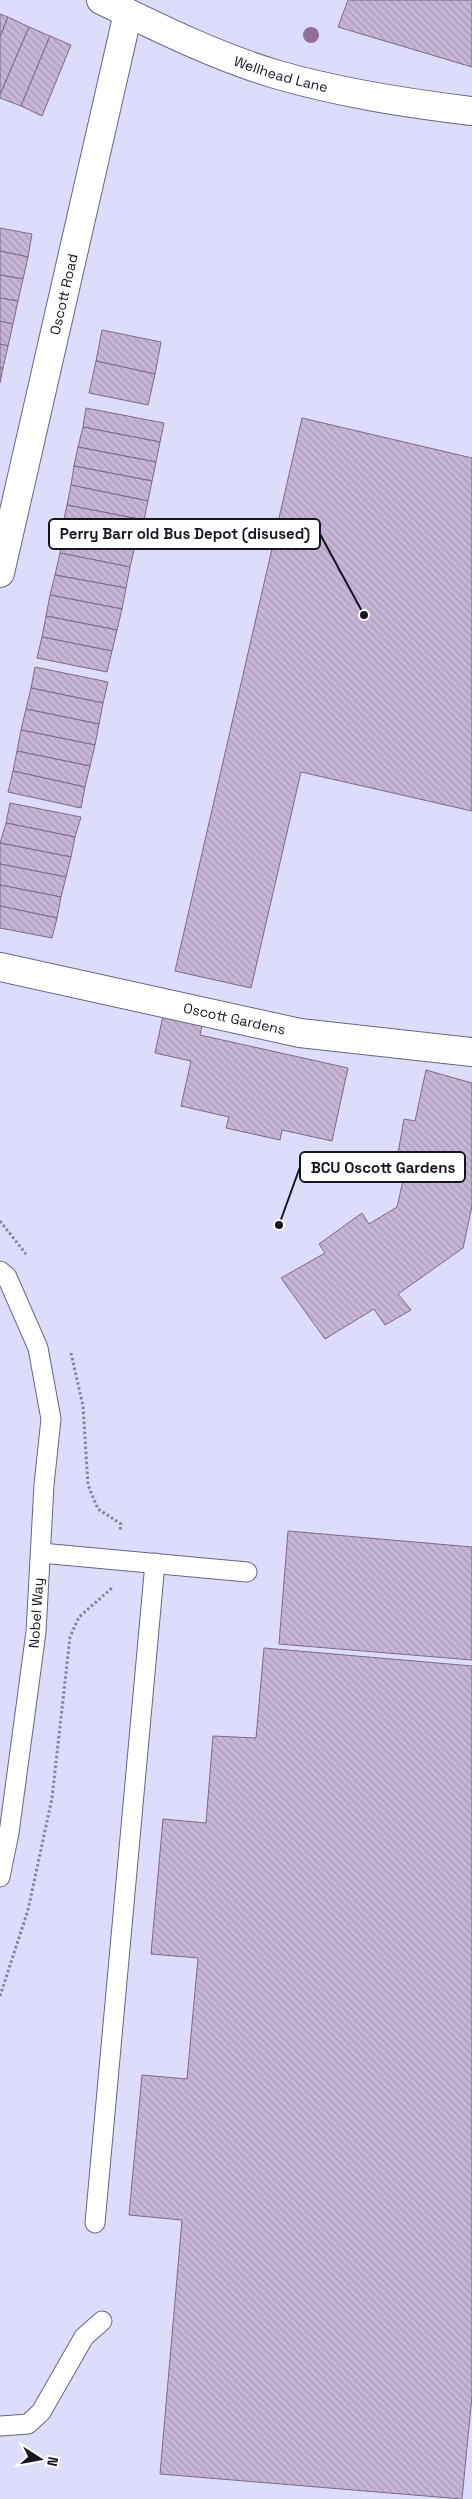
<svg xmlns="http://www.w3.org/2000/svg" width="472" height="2499" viewBox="0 0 472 2499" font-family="'Space Grotesk',sans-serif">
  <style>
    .building { fill: url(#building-back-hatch); stroke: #7b6a88 }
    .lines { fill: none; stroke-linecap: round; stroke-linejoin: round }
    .service-casing { stroke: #666685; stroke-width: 21 }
    .minor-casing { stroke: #666685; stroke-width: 30 }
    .path { stroke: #84849a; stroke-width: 3; stroke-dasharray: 2.5 2.5; stroke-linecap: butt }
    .service { stroke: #fff; stroke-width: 19 }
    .minor { stroke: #fff; stroke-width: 28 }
    .tree { fill: #936e99 }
    .labels { text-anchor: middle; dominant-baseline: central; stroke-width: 4.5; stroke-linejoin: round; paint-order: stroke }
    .street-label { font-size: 14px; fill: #161622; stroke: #fff }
    .leader { fill: none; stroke: #161622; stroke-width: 2 }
    .callout-dot { fill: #161622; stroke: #fff; stroke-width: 2 }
    .callout { fill: #fff; stroke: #161622; stroke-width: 2 }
    .callout-label { font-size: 15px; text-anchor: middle; font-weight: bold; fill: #161622 }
  </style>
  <defs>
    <pattern id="building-back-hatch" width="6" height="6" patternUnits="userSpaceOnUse" patternTransform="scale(1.25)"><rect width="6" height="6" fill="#c7b5d5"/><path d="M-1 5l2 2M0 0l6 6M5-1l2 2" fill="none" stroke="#aa9bb7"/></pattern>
  </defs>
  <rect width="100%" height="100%" fill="#ddddfb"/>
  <g class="building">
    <path d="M348 0H472V67L338 27Z"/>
    <path d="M0 14 8 17 0 37Z"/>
    <path d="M8 17 29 27 0 95V37Z"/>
    <path d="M29 27 50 36 21 106 0 98V95Z"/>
    <path d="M50 36 71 45 42 116 21 106Z"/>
    <path d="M0 228 32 234 28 257 0 251Z"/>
    <path d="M0 251 28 257 23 279 0 275Z"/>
    <path d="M0 275 23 279 18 301 0 298Z"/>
    <path d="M0 298 18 301 13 324 0 321Z"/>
    <path d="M0 321 13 324 8 346 0 344Z"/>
    <path d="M102 330 161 342 155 374 96 361Z"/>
    <path d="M0 344 8 346 3 368H0Z"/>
    <path d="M96 361 155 374 148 405 89 393Z"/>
    <path d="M0 368H3L0 383Z"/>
    <path d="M86 408 164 423 160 442 83 427Z"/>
    <path d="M302 418 472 458V811L301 772 251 988 175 971Z"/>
    <path d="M83 427 160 442 156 462 78 447Z"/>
    <path d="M78 447 156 462 152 481 74 466Z"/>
    <path d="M74 466 152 481 148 501 71 485Z"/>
    <path d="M71 485 148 501 144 520 67 505Z"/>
    <path d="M67 505 144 520 141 539 63 524Z"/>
    <path d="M65 532 135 546 130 567 60 553Z"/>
    <path d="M60 553 130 567 126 588 55 575Z"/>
    <path d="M55 575 126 588 122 609 50 595Z"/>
    <path d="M50 595 122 609 117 630 46 616Z"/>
    <path d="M46 616 117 630 112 651 42 637Z"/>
    <path d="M42 637 112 651 107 672 37 658Z"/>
    <path d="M35 667 108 682 103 703 31 688Z"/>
    <path d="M31 688 103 703 99 724 26 709Z"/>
    <path d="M26 709 99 724 95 745 21 730Z"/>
    <path d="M21 730 95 745 90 766 17 751Z"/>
    <path d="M17 751 90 766 85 787 13 771Z"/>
    <path d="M13 771 85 787 81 808 8 792Z"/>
    <path d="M10 803 81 817 75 837 6 823Z"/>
    <path d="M6 823 75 837 71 857 0 843Z"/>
    <path d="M0 843 71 857 66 877 0 864Z"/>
    <path d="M0 864 66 877 61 897 0 885Z"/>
    <path d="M0 885 61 897 57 918 0 906Z"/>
    <path d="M0 906 57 918 52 938 0 928Z"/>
    <path d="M163 1016 202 1026 200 1035 348 1068 332 1141 282 1130 280 1140 226 1128 229 1117 181 1106 191 1061 155 1053Z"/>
    <path d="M426 1070 472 1083V1206L463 1248 398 1294 411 1310 385 1325 374 1309 325 1339 281 1278 325 1253 319 1244 362 1213 369 1224 397 1207 404 1176H394L404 1119 415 1121Z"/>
    <path d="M288 1531 472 1547V1660L279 1644Z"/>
    <path d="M264 1648 472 1666V2396L462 2499 160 2474 182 2220 129 2215 142 2075 187 2079 198 1958 151 1954 163 1819 206 1823 213 1736 256 1738Z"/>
  </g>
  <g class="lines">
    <g class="service-casing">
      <g id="service">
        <path d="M0 1271 7 1277 38 1348 51 1419 44 1485 36 1632 9 1833 0 1877"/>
        <path d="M41 1553 247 1572"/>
        <path d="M95 2223 155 1563"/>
        <path d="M0 2426 28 2424 41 2412 84 2337 102 2321"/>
      </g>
    </g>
    <g class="minor-casing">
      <g id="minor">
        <path id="s1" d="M101 0C157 27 215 56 275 74 340 93 405 103 472 111"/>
        <path id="s2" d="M0 573 128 13"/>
        <path id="s3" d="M0 967 300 1033 472 1052"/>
      </g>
    </g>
    <g class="path">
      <path d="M0 1221 26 1254"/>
      <path d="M71 1353 83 1406 88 1485 98 1509 121 1524 120 1531"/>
      <path d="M0 1996 28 1910 52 1798 70 1637 79 1617 112 1588"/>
    </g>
    <use href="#service" class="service"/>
    <use href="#minor" class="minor"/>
  </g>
  <circle class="tree" cx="311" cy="35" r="8"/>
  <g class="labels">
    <g class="street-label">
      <text stroke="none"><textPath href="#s1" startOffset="195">Wellhead Lane</textPath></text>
      <text stroke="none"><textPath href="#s2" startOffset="286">Oscott Road</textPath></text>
      <text stroke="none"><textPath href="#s3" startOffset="240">Oscott Gardens</textPath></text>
      <text transform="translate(36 1613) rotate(-86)">Nobel Way</text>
    </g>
  </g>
  <path class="leader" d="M364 615L320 534M279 1225L300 1167"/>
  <g class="callout-dot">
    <circle cx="364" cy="615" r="5"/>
    <circle cx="279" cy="1225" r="5"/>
  </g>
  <g class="callout">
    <rect x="49" y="519" width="271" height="30" rx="5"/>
    <rect x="300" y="1152" width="165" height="30" rx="5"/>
  </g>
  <g class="callout-label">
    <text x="185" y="539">Perry Barr old Bus Depot (disused)</text>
    <text x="383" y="1173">BCU Oscott Gardens</text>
  </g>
  <g transform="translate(40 2459) rotate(101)" stroke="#ffffff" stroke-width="4" paint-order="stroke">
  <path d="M0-4L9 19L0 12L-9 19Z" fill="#161622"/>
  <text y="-8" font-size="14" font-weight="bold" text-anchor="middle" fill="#161622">N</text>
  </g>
</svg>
